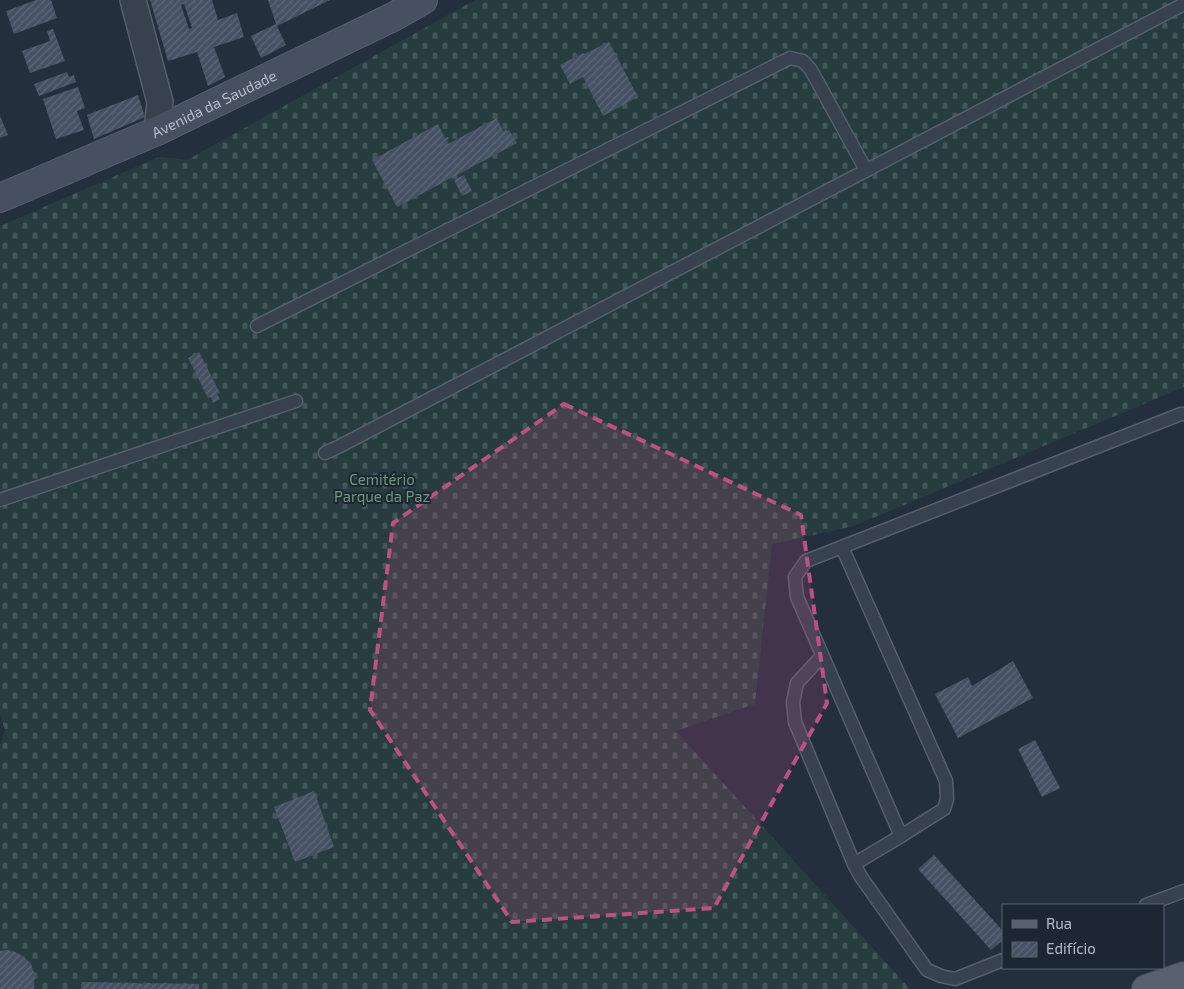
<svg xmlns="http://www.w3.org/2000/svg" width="1184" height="989" viewBox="0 0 1184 989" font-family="'Exo 2',sans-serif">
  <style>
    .cemetery { fill: url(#cemetery-stones) }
    .building { fill: url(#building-hatch); fill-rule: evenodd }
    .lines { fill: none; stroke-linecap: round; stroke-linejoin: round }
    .lane-casing { stroke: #565f6c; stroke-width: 15 }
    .street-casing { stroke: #565f6c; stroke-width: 28 }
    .secondary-casing { stroke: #565f6c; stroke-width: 30 }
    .primary-casing { stroke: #414a57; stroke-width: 30 }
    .lane { stroke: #38414e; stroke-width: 12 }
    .street { stroke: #38414e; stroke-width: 25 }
    .secondary { stroke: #465061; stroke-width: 28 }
    .primary { stroke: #56606e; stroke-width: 28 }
    .marked { fill: #bd5182; fill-opacity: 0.2; stroke: #bd5182; stroke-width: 4; stroke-dasharray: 10 6; stroke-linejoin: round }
    .labels { text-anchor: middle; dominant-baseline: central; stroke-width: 4; stroke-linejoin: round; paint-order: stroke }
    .street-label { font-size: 15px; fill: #b4bcc9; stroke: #1d2633 }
    .park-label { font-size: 15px; fill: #6b9a76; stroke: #1d2633 }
  </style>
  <defs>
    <pattern id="cemetery-stones" width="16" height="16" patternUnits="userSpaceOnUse" patternTransform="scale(1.25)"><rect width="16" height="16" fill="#263c3f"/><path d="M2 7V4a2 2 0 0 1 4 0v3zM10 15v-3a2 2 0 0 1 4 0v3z" fill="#435659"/></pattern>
    <pattern id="building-hatch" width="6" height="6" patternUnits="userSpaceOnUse" patternTransform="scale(1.25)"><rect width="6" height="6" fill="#455162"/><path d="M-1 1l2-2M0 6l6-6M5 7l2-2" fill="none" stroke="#5d6877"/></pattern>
  </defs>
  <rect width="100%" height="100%" fill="#242f3e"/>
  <path class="cemetery" d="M475 0H1184V387L854 526 772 544 755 704 676 731 910 989H0V745L5 730 0 715V226L159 157 187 160Z"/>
  <g class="building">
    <path d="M36 0H51L57 18 14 34 6 11Z"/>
    <path d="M150 0H212L218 20 237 13 244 37 214 47 225 77 208 86 197 52 168 61ZM184 4 192 28 189 29 181 5Z"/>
    <path d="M268 0H330L277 26 286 45 261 58 251 36 276 24Z"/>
    <path d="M53 29 65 61 30 73 22 51 50 41 47 31Z"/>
    <path d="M609 42 638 97 603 116 583 77 570 84 560 65 583 53 584 54Z"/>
    <path d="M67 72 69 77 74 75 76 82 39 96 34 84Z"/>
    <path d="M78 87 85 108 77 111 84 130 56 139 43 99Z"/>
    <path d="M138 95 145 117 94 139 87 115Z"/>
    <path d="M0 116 8 135 0 138Z"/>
    <path d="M497 118 503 131 506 129 507 131 509 130 517 143 397 207 372 160 438 124 445 138 448 137 449 139 447 140 448 144Z"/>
    <path d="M464 175 472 191 462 196 454 180Z"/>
    <path d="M199 352 220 393 217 394 220 399 213 403 211 397 208 398 188 358Z"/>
    <path d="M1013 661 1033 698 958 738 935 694 968 677 972 686Z"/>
    <path d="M1035 740 1060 788 1042 797 1018 749Z"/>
    <path d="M314 791 334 847 295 862 274 807Z"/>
    <path d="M934 855 1003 931V940L991 950 918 869Z"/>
    <path d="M7 950 13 951 23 956 31 964 35 975 34 989H0V951Z"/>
    <path d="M82 982 137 983 143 984V983L199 984V989H81Z"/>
  </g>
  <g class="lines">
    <g class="lane-casing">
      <g id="lane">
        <path d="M257 326 790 58 803 61 811 70 866 170"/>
        <path d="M325 453 340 446 1184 4"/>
        <path d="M0 500 296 401"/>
        <path d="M842 547 946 781 947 799 944 809 901 836"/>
        <path d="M822 656 797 683 793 702 795 722 854 864"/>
        <path d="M1146 905 1184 891"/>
        <path d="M1003 960 955 979 941 976 927 970 861 877 854 864 901 836 797 597 795 577 806 561 1181 414H1184"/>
      </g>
    </g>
    <g class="street-casing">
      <path id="street" d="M133 0 160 102 157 131"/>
    </g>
    <g class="secondary-casing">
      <g id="secondary">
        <path id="s1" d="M0 198 157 131 395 16 423 0"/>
      </g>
    </g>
    <g class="primary-casing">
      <path id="primary" d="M1146 989 1184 976"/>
    </g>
    <use href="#lane" class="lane"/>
    <use href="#street" class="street"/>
    <use href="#secondary" class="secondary"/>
    <use href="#primary" class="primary"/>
  </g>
  <path class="marked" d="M564 404 801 515 827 703 714 908 512 922 370 710 393 523Z"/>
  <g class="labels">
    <g class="street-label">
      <text stroke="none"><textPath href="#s1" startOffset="234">Avenida da Saudade</textPath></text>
    </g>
    <g class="park-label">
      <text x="382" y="479">Cemitério<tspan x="382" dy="17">Parque da Paz</tspan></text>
    </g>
  </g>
  <rect x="1002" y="904" width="162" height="65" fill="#1d2633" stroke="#59626f"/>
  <rect x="1012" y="920" width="25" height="8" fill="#56606e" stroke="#59626f"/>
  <text x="1046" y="929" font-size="15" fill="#b4bcc9">Rua</text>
  <rect x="1012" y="942" width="25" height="15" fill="url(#building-hatch)" stroke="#59626f"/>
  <text x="1046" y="954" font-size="15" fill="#b4bcc9">Edifício</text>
</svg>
